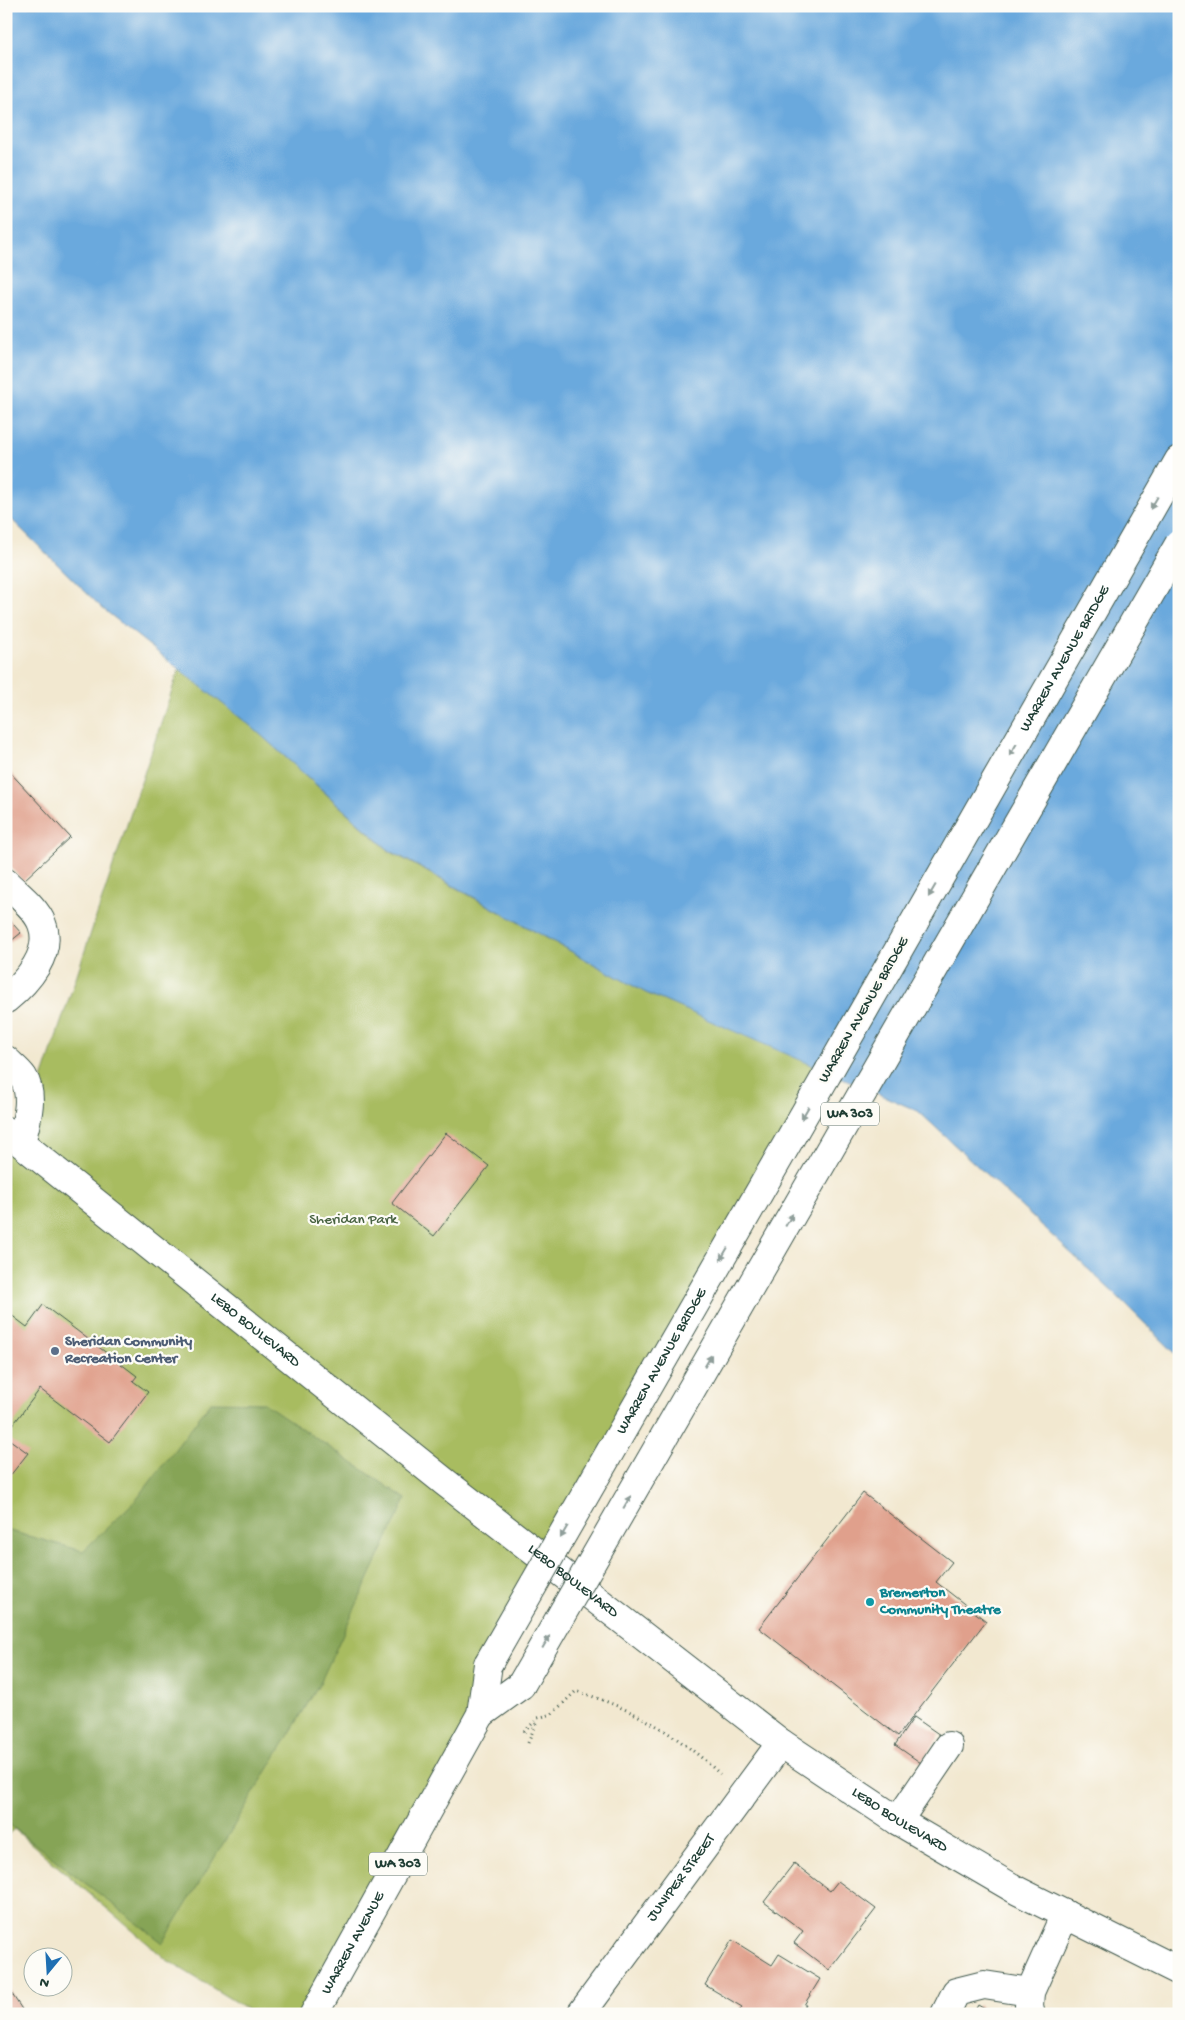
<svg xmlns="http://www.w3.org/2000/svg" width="1185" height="2020" viewBox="0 0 1185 2020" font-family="'Gochi Hand',sans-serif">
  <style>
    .green { fill: #a8bc61; stroke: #647c4a }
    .forest { fill: #86a457; stroke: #527046 }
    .water { fill: #6aa9dd; stroke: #447388 }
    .building { fill: #e0a08c }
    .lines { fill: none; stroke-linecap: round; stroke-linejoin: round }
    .minor-casing { stroke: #3f574b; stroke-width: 30 }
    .major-casing { stroke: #3f574b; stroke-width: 30 }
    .path { stroke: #3f574b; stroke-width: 3; stroke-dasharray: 1 4; stroke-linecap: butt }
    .minor { stroke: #fff; stroke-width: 28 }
    .major { stroke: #fff; stroke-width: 28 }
    .major-bridge-casing { stroke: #3f574b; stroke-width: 30; stroke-linecap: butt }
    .major-bridge { stroke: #fff; stroke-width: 28 }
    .oneway { fill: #8f9e9a }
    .service-dot { fill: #5c6f8a; stroke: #fdfcf7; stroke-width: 2 }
    .culture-dot { fill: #0f9aa8; stroke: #fdfcf7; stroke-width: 2 }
    .labels { text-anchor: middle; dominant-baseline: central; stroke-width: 4.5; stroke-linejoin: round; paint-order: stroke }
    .shield { fill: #fdfcf7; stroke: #62766e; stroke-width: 1 }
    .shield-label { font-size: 14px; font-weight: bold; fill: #1f3d34 }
    .street-label { font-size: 15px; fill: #1f3d34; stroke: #fdfcf7 }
    .park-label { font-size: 15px; fill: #486342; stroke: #fdfcf7 }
    .service-label { font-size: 15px; font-weight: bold; fill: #4e5e75; stroke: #fdfcf7; text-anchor: start }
    .culture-label { font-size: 15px; font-weight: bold; fill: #0d838f; stroke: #fdfcf7; text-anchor: start }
  </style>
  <rect width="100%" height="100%" fill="#fdfcf7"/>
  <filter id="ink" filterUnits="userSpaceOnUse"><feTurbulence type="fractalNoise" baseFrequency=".02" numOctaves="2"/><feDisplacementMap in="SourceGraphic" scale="10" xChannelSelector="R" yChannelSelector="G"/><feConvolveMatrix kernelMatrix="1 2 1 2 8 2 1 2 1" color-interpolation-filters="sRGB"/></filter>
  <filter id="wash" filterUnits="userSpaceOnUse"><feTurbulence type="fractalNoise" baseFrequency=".0096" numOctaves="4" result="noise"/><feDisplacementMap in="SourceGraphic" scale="20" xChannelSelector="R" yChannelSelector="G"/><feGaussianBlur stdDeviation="1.12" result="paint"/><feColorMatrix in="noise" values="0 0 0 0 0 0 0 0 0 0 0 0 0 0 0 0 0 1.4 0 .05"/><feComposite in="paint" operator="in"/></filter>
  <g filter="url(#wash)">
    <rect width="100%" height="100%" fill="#f2e8d0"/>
    <path class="green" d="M179 669 252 727 389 851 646 993 829 1071 488 1664 481 1714 314 2014H255L167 1960 14 1829 6 1838V1131L21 1142Z"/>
    <path class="forest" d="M211 1402 264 1403 406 1499 319 1685 163 1943 6 1822V1530L83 1551 137 1499Z"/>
    <path class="water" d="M6 6H1179V1357L1116 1295 918 1111 646 993 389 850 252 727 102 608 6 514Z"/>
    <g id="blocks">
      <g class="building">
        <path d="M6 768 70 837 23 881 6 863Z"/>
        <path d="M6 916 21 933 6 945Z"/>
        <path d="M446 1133 489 1166 434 1236 392 1203Z"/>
        <path d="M43 1305 137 1376 133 1381 148 1392 110 1442 40 1389 6 1434V1311L27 1327Z"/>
        <path d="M6 1437 28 1453 6 1481Z"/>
        <path d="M863 1493 952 1562 936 1582 986 1621 898 1736 759 1628Z"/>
        <path d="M914 1717 940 1735 921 1763 895 1745Z"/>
        <path d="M794 1863 830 1891 838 1881 876 1909 829 1970 794 1943 803 1931 764 1902Z"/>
        <path d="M732 1940 772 1965 779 1954 820 1979 804 2005H806L801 2014H740L738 2013 742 2007 705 1985Z"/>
        <path d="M6 1985 25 2014H6Z"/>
        <path d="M978 2005 993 2014H973Z"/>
      </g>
    </g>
  </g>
  <g filter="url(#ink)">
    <use href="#blocks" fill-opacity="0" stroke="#3f574b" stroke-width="1"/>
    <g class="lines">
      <g class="minor-casing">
        <g id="minor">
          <path d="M6 883C18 895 36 908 42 924 53 953 27 982 6 999"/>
          <path d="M6 1060C11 1065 19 1071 23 1077 35 1097 26 1122 21 1142"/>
          <path d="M898 1821 949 1746"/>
          <path id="s1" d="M581 2014 781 1743"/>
          <path d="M945 2014 956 1992 984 1985 1030 1992"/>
          <path d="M1031 2014 1029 2006 1030 1992 1065 1914"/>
        </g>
      </g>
      <g class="major-casing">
        <g id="major">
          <path id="s2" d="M829 1071 1179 460"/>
          <path id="s3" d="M6 1131 446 1483 781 1743 898 1821 1018 1891 1179 1971"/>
          <path d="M481 1714 521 1685"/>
          <path id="s4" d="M314 2014 481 1714 488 1664"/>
        </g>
      </g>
      <g class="path">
        <path d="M524 1732 538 1718 552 1714 576 1691C634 1709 676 1733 720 1774"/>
        <path d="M528 1743 537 1721"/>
      </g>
      <use href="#minor" class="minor"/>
      <use href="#major" class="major"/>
      <g class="major-bridge-casing">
        <g id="major-bridge">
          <path id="s5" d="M488 1664 829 1071"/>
          <path d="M521 1685 1179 544"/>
        </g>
      </g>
      <use href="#major-bridge" class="major-bridge"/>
    </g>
    <defs><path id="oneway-solid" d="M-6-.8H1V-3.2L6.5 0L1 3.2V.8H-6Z" transform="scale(1.25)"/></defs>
    <g class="oneway">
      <use href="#oneway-solid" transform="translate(1154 503) rotate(120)"/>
      <use href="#oneway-solid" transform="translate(1013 750) rotate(120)"/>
      <use href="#oneway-solid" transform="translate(932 891) rotate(120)"/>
      <use href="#oneway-solid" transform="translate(805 1113) rotate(120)"/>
      <use href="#oneway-solid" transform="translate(789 1220) rotate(-60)"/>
      <use href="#oneway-solid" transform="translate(724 1254) rotate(120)"/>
      <use href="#oneway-solid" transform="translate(708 1361) rotate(-60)"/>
      <use href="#oneway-solid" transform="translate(627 1502) rotate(-60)"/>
      <use href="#oneway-solid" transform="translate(564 1532) rotate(120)"/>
      <use href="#oneway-solid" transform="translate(546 1642) rotate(-60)"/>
    </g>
  </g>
  <circle class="service-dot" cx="55" cy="1351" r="5"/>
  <circle class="culture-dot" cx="870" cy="1602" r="5"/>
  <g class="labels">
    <g class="shield">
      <rect x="821" y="1102.5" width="58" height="23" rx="4"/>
      <rect x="369" y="1852.5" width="58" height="23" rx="4"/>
    </g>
    <g class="shield-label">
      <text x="850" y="1114">WA 303</text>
      <text x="398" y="1864">WA 303</text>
    </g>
    <g class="street-label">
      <text stroke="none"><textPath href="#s2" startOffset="475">WARREN AVENUE BRIDGE</textPath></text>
      <text transform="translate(864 1010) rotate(-60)">WARREN AVENUE BRIDGE</text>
      <text stroke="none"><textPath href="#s3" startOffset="319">LEBO BOULEVARD</textPath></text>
      <text stroke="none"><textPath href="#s5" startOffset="349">WARREN AVENUE BRIDGE</textPath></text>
      <text stroke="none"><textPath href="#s3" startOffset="724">LEBO BOULEVARD</textPath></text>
      <text stroke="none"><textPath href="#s3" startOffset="1129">LEBO BOULEVARD</textPath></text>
      <text stroke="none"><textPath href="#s1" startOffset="169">JUNIPER STREET</textPath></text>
      <text stroke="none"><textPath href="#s4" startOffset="81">WARREN AVENUE</textPath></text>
    </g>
    <g class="park-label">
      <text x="353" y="1220">Sheridan Park</text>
    </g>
    <g class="service-label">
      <text x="65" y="1342">Sheridan Community<tspan x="65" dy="17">Recreation Center</tspan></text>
    </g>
    <g class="culture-label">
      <text x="880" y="1593">Bremerton<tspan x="880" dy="17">Community Theatre</tspan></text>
    </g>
  </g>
  <rect width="1185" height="2020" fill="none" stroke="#fdfcf7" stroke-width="25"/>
  <g transform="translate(48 1972) rotate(198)"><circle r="24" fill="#fdfcf7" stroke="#a4b0a9"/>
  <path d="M0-4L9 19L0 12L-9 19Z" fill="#1f6fb2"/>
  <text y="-8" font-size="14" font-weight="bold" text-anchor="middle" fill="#1f3d34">N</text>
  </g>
</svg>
